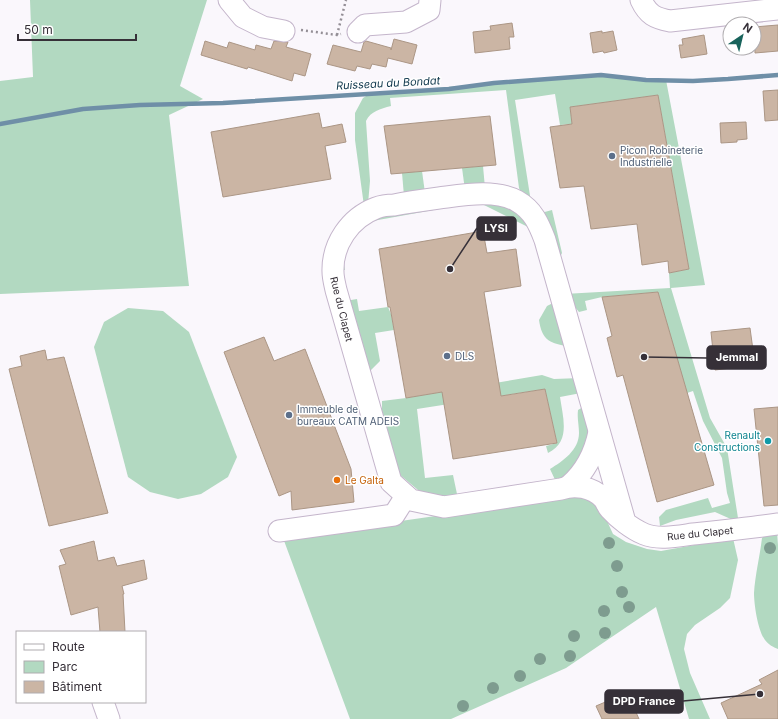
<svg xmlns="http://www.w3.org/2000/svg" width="778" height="719" viewBox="0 0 778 719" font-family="Inter,sans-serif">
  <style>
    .green { fill: #b2d9c1 }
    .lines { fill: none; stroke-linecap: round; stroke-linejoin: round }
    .stream { stroke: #6f8fa7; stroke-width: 4.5 }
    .building { fill: #cbb5a4; stroke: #ab9685 }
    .minor-casing { stroke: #c4b5cb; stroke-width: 23 }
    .path { stroke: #948f96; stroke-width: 2.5; stroke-dasharray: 2 3; stroke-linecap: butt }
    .minor { stroke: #fff; stroke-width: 21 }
    .tree { fill: #7e9c8f }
    .service-dot { fill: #5c6f8a; stroke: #fff; stroke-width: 1.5 }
    .culture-dot { fill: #0f9aa8; stroke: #fff; stroke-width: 1.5 }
    .food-dot { fill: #e8710a; stroke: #fff; stroke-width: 1.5 }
    .labels { text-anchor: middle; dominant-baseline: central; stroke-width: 3; stroke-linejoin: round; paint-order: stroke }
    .service-label { font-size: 10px; fill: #4e5e75; stroke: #fff; text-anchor: start }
    .street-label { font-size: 10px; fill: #363038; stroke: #fff }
    .culture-label { font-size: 10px; fill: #0d838f; stroke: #fff; text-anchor: end }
    .food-label { font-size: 10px; fill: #c56008; stroke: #fff; text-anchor: start }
    .water-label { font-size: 11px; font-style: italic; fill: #0e364b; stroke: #fff }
    .leader { fill: none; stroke: #363038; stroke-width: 1.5 }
    .callout-dot { fill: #363038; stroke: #fff; stroke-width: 1.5 }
    .callout { fill: #363038; stroke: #363038; stroke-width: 1.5 }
    .callout-label { font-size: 11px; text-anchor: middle; font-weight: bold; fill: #fff }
  </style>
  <rect width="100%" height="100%" fill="#faf7fc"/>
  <g class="green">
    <path d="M30 0H207L180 86 203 99 169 115 189 286 0 294V81L33 77Z"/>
    <path d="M601 75 666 80 705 285 671 288 710 418 727 448 738 518 733 520 715 512 676 520 660 526 659 517 666 510 708 498 712 508 730 503 727 493 722 458 703 421 693 391 687 393 658 292 602 297 585 301 587 310 579 312 564 294 670 288 669 273 689 269 658 95 570 107 572 124 560 125 555 94 515 100 531 202 521 193 519 188 506 90 390 98 391 106C380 109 371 111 366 121L370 181 368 204 364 206 355 140V113L363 98 371 93Z"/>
    <path d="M483 166 485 188 465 190 462 168Z"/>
    <path d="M422 171 425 193 404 196 402 173Z"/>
    <path d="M475 199 509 207 520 215 532 229 478 202 367 222 379 213Z"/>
    <path d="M552 210 562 253 557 263 541 213Z"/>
    <path d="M343 259 345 270H339L345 301 357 299 359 311 388 307 391 314 394 330 375 333 380 361 365 376 345 301 341 295 338 277V267Z"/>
    <path d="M553 303 570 347C550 343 542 341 539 320L547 306Z"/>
    <path d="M128 308 163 311 189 332 237 457 228 477 201 494 178 499 150 492 128 477 94 347 104 322Z"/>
    <path d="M542 375 554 379 580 378 581 393 560 397C563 418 571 442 548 453L546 446 557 443 545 389 417 409 425 478 453 475 457 494 449 498 428 494 418 490 399 474 382 441V401L406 398Z"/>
    <path d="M583 407 592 426 580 463 557 484 550 469C563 461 579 450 579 433 579 425 577 418 578 410Z"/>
    <path d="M581 495 601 508 613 534 626 542 647 549 661 551 733 538 738 560 730 598 720 608 695 625 687 634 684 649 690 673 710 719H689L656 607 566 668 451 719H350L283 538Z"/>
    <path d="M777 532 778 545V649C773 647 769 645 765 640 758 631 754 605 754 593 755 576 760 555 762 538L767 533Z"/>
  </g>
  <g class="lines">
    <path class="stream" d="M0 124 83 109 140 105 223 103 449 89 494 83 601 75 646 80 693 81 728 79 778 75"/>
  </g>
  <g class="building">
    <path d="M512 23 514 37H509L510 49 475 53 473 32 491 30 490 26Z"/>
    <path d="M778 25V51L755 53 754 27Z"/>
    <path d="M602 31V33L613 31 617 50 604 53 603 51 593 53 590 33Z"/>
    <path d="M704 35 707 54 681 58 679 45H683L682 39Z"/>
    <path d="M394 39 417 45 412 64 388 58 386 67 372 64 370 69 357 66 355 71 327 64 333 45 361 52 364 42 366 41 391 48V50Z"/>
    <path d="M205 41 227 48 229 42 255 50 256 45 271 49 274 41 288 42 286 47 311 54 305 76 294 73 292 81 248 67 247 69 201 55Z"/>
    <path d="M778 90V120L765 121 763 91Z"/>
    <path d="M658 95 689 269 669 273 668 261 642 265 637 224 591 229 584 186 560 188 550 127 572 124 570 107Z"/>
    <path d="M319 113 322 128 342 124 346 142 325 146 331 179 223 197 211 132Z"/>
    <path d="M490 116 496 165 391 174 384 126Z"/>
    <path d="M746 122 747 139 737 140V142L721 143 720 123Z"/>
    <path d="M483 231 487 253 516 249 521 286 484 292 501 396 545 389 557 443 453 459 442 392 406 398 390 307H388L379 249Z"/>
    <path d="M658 292 714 485 657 502 623 375 617 377 607 338 612 336 602 297Z"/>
    <path d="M750 328 755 365 715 370 711 332Z"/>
    <path d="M264 337 274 361 305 349 351 469 354 502 292 510 291 491 279 496 224 352Z"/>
    <path d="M45 350 47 360 64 357 108 513 49 526 9 369 22 366 20 356Z"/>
    <path d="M778 407V505L764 506 754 409Z"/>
    <path d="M94 541 98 561 114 557 117 566 144 560 147 579 122 586 124 594H123L125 632H100L98 607 71 615 59 566 66 564 60 550Z"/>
    <path d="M778 670V719H728L721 703 762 684 759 680Z"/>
    <path d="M621 691 625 702 630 699 639 719H602L596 706 610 700 609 696Z"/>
  </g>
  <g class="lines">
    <g class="minor-casing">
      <g id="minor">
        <path d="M229 0 243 17 263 27 284 31"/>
        <path d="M641 0C648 15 655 18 670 21L778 9"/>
        <path d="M358 32 365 25 406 22 429 10 430 0"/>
        <path d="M569 486C585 472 595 452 599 432"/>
        <path d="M625 522 545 240C539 224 533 210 517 201 495 189 463 195 439 198 424 200 409 202 394 205 388 205 381 206 376 208 350 218 332 244 333 272 333 278 335 285 336 290L391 482 411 500 444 507 561 489C575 484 592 487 603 498 606 501 607 506 610 509 618 518 632 529 644 534 658 540 678 536 693 534 721 531 750 528 778 524"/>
        <path d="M279 531 394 515 406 496"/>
        <path d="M103 702 109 719"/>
      </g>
    </g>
    <g class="path">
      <path d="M301 30 337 35 341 34"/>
      <path d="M337 35 346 0"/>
    </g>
    <use href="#minor" class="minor"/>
  </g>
  <g class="tree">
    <circle cx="609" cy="543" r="6"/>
    <circle cx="770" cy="548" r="6"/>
    <circle cx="617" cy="566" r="6"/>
    <circle cx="622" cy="592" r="6"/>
    <circle cx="629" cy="607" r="6"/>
    <circle cx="604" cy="611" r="6"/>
    <circle cx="605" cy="633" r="6"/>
    <circle cx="574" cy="636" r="6"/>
    <circle cx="570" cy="656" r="6"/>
    <circle cx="540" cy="659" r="6"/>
    <circle cx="520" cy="676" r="6"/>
    <circle cx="493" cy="688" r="6"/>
    <circle cx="463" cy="706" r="6"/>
  </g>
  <g class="service-dot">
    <circle cx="612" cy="156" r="4"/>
    <circle cx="447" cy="356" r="4"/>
    <circle cx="289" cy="415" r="4"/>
  </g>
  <circle class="culture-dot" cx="768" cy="441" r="4"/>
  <circle class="food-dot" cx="337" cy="480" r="4"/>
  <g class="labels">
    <g class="service-label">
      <text x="620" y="150">Picon Robineterie<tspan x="620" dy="12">Industrielle</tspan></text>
      <text x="455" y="356">DLS</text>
      <text x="297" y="409">Immeuble de<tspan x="297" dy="12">bureaux CATM ADEIS</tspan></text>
    </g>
    <g class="street-label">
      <text transform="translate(342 309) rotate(76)">Rue du Clapet</text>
      <text transform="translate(700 533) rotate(-6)">Rue du Clapet</text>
    </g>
    <g class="culture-label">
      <text x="760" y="435">Renault<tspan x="760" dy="12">Constructions</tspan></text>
    </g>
    <g class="food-label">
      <text x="345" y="480">Le Galta</text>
    </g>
    <g class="water-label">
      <text transform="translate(388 83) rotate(-3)">Ruisseau du Bondat</text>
    </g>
  </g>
  <path class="leader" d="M450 269L477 228M644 357L707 358M760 694L683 701"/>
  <g class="callout-dot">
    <circle cx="450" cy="269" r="4"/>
    <circle cx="644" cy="357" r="4"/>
    <circle cx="760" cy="694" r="4"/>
  </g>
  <g class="callout">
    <rect x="477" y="217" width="39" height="23" rx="4"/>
    <rect x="707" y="346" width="59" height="23" rx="4"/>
    <rect x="605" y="690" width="78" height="23" rx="4"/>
  </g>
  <g class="callout-label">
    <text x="496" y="232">LYSI</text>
    <text x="737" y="361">Jemmal</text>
    <text x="644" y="705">DPD France</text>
  </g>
  <rect x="16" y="631" width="130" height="72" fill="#ffffff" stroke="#afacaf"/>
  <rect x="24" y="644" width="20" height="6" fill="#ffffff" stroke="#afacaf"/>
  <text x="52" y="651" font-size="12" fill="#363038">Route</text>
  <rect x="24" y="661" width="20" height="12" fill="#b2d9c1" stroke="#afacaf"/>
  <text x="52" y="671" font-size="12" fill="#363038">Parc</text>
  <rect x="24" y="681" width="20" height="12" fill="#cbb5a4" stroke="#afacaf"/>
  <text x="52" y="691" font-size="12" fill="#363038">Bâtiment</text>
  <g transform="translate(742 36) rotate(35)"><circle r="19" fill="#ffffff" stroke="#afacaf"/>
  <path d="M0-3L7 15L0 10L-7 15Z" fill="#18635b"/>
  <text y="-6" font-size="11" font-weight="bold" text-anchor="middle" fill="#363038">N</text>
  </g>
  <path d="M18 34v6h118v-6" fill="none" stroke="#363038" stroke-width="2"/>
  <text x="24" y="34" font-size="12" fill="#363038" stroke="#ffffff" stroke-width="3" paint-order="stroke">50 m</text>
</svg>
